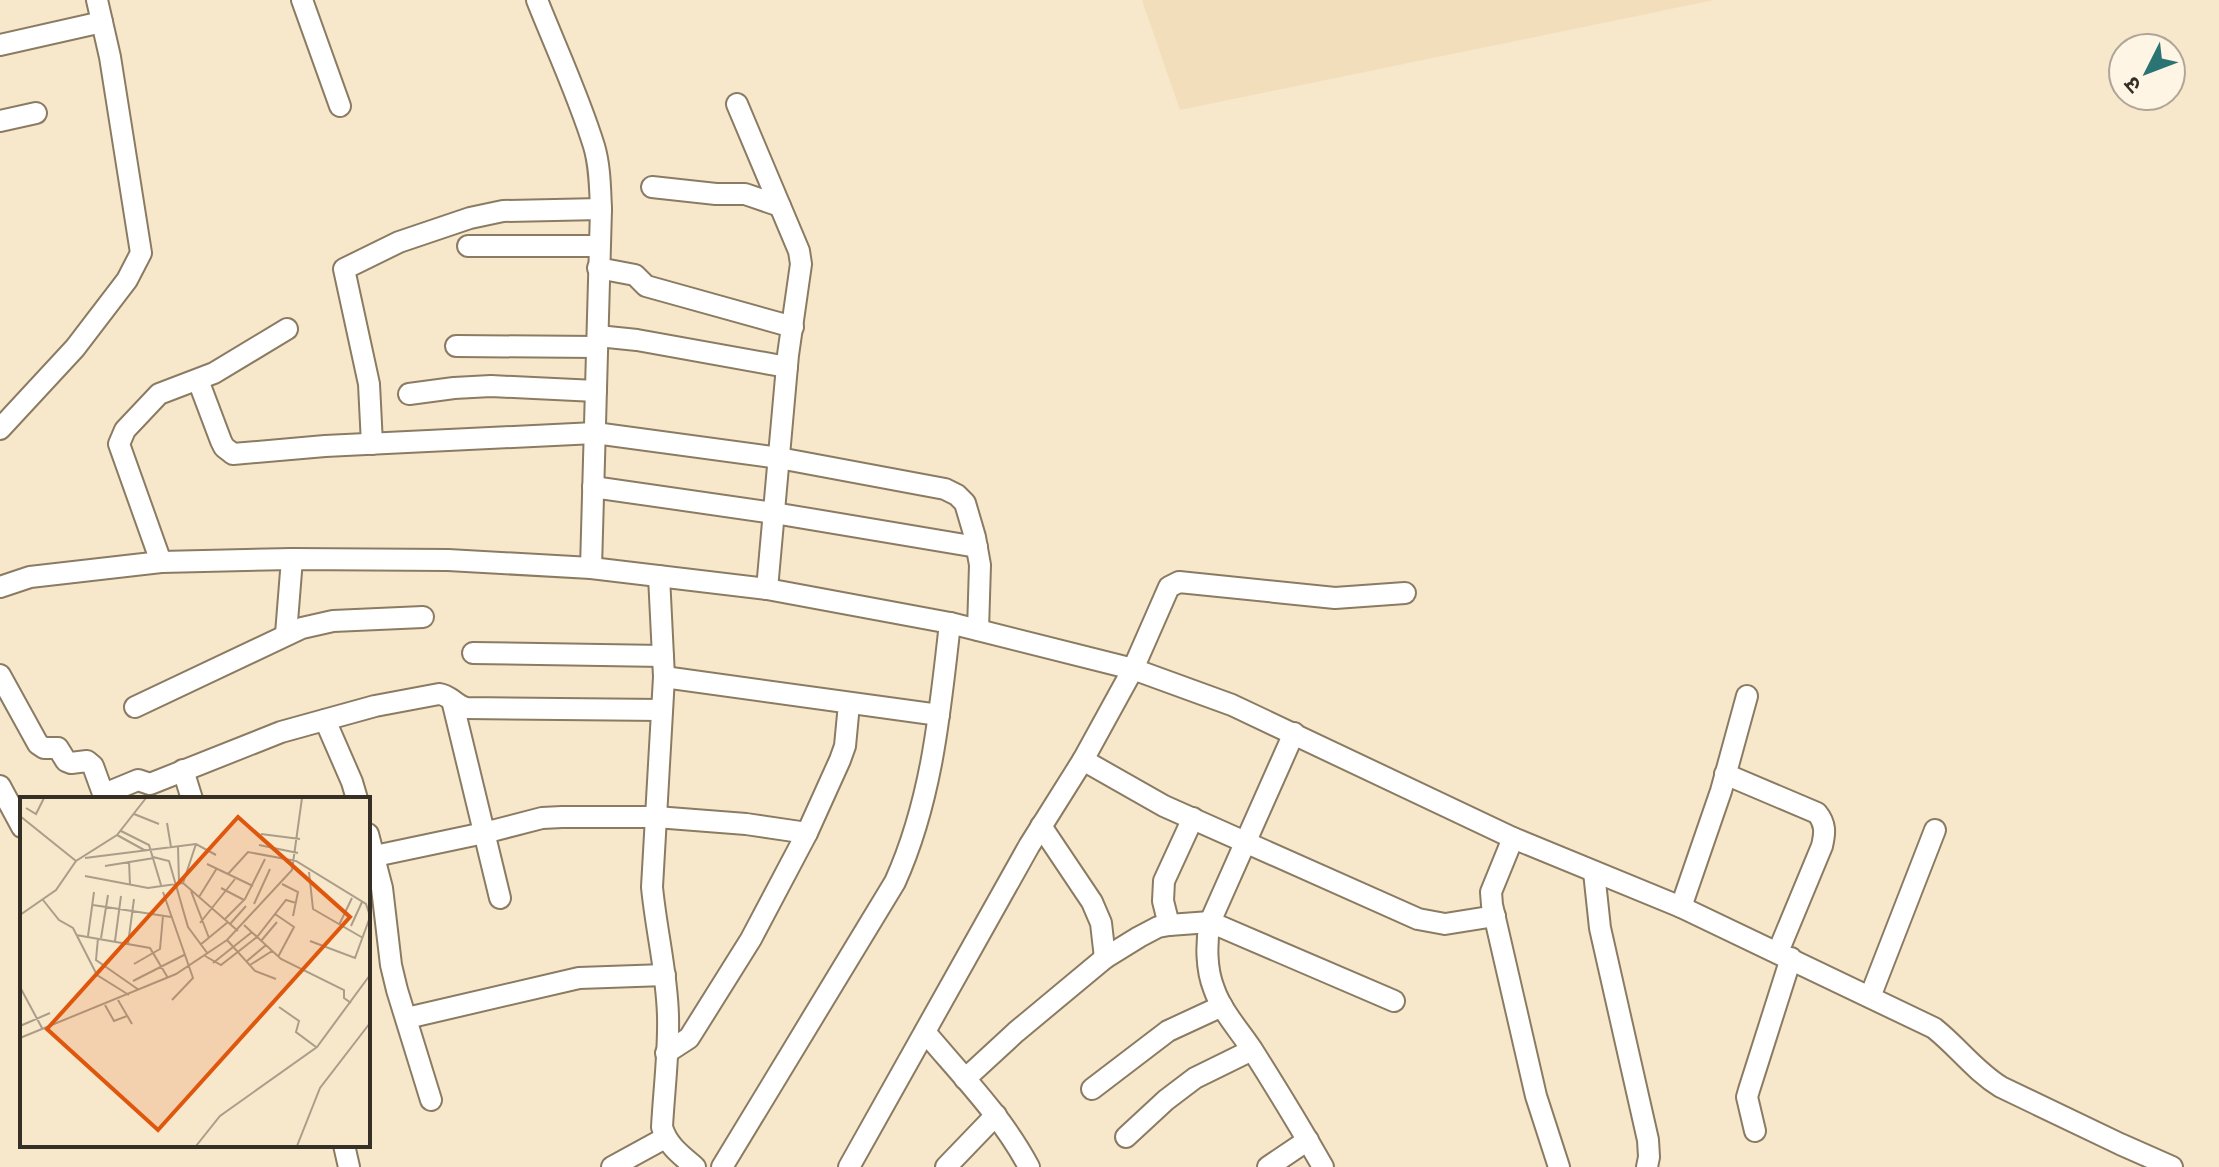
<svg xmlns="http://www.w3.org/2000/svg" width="2219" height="1167" viewBox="0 0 2219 1167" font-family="'Open Sans','Noto Sans Devanagari',sans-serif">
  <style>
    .built { fill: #f2debb }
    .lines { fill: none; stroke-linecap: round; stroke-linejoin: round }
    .street-casing { stroke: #8a7b62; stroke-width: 24 }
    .street { stroke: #fff; stroke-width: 20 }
    .inset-road { fill: none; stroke: #aa9d89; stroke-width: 2 }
    .view { fill: #df570d; fill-opacity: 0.15; stroke: #df570d; stroke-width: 4 }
    .inset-edge { fill: none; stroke: #362f25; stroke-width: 4 }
  </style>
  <rect width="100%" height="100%" fill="#f7e7cb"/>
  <path class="built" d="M1142 0H1714L1180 110Z"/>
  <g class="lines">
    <g class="street-casing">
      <g id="street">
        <path d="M302 0 340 106"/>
        <path d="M537 0C556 48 579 97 594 146 600 166 600 188 601 209L591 568"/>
        <path d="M0 45 102 22"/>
        <path d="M737 104 799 251 801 264 788 355 767 589"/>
        <path d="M0 121 36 113"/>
        <path d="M652 187 716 194H745L780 206"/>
        <path d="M468 246H599"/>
        <path d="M598 268 635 275 646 286 793 327"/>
        <path d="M598 336 637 340 787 367"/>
        <path d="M456 346 597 347"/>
        <path d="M198 380 221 441 224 447 233 454 325 446 595 433 779 458 945 489 957 495 965 503 975 537 980 565 978 630"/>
        <path d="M409 394 454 388 491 386 596 391"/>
        <path d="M0 429 75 348 127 280 141 253 110 57 97 0"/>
        <path d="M372 444 369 384 344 269 399 242 470 218 503 211 601 209"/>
        <path d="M593 487 774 513 977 547"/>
        <path d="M161 562 119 444 125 430 159 394 214 373 287 329"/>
        <path d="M659 576 664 677 652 887C656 930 667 972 668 1016 669 1052 664 1090 662 1127 667 1145 681 1155 695 1167"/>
        <path d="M0 587 30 577 161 562 292 559 448 560 591 568 767 589 950 623 1133 669 1232 705 1513 838 1681 907 1934 1028C1958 1047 1975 1071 2001 1087L2120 1144 2172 1167"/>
        <path d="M286 634 292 559"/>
        <path d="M473 653 663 656"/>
        <path d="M0 675 38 744 44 748H58L66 761 71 763 87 761 93 766 105 799"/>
        <path d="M664 677 939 715"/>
        <path d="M452 700 500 898"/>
        <path d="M135 707 302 628 333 621 423 617"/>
        <path d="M325 720 352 782 357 799"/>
        <path d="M1294 733 1210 922C1206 943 1206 969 1214 989 1222 1012 1240 1031 1253 1051 1277 1089 1301 1128 1323 1167"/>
        <path d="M1083 760 1164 806 1418 919 1445 924 1495 916"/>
        <path d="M183 770 192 799"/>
        <path d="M1725 774 1817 813C1826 824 1825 833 1822 846L1778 952"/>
        <path d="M0 786 22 827"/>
        <path d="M104 794 138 780 150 784 281 732 375 706 439 694C450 695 456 706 467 708L662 710"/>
        <path d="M1041 826 1092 902 1101 923 1105 958"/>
        <path d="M368 834 382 888 391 965 397 990 431 1100"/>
        <path d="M1513 838 1491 892 1492 905 1536 1096 1559 1167"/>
        <path d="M375 856 484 833 542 818 562 817H656L746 824 807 833"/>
        <path d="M1594 872 1600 928 1648 1140 1649 1157 1647 1167"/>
        <path d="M1681 907 1721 791 1747 696"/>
        <path d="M1169 925 1163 901 1164 881 1193 818"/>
        <path d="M1870 997 1935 830"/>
        <path d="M407 1018 579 978 665 975"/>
        <path d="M925 1032C962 1076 1002 1116 1029 1167"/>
        <path d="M666 1053 689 1038 751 939 807 833 840 760 845 746 849 704"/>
        <path d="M965 1079 1016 1032 1105 958 1139 937 1158 927 1169 925 1210 922 1394 1001"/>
        <path d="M1092 1089 1168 1031 1222 1006"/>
        <path d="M1755 1131 1747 1097 1749 1090 1791 958"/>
        <path d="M1126 1137 1166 1100 1195 1078 1252 1050"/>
        <path d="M344 1145 349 1167"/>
        <path d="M612 1167 665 1138"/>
        <path d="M722 1167 895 882C932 800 940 712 950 623"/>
        <path d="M849 1167 1029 846 1083 760 1133 669 1169 587 1179 582 1335 598 1405 593"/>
        <path d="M946 1167 996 1115"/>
        <path d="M1268 1167 1308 1140"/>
      </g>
    </g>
    <use href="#street" class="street"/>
  </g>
  <g transform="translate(20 797)">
    <rect width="350" height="350" fill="#f7e7cb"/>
    <path class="inset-road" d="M6 11 16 17 24 1M114 17 139 27M0 19 56 64M147 26 151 50M101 34 129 48 141 88M241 37 280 42M97 38 126 54M239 48 278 56M158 49 159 86M133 60 149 64 168 130 188 157M65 61 176 47 196 58M109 64 110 88M187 67 233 89M85 69 134 61M289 75 293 112 343 141M208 77 228 55 276 64 346 107 350 119M65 79 128 91 163 86 218 134M163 86 176 47M262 87 278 95 273 119M201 91 224 103M171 94 189 141M143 95 173 181 152 203M179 100 197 71M23 103 39 123 53 131 77 178 109 198M234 107 250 72M73 108 151 120M255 117 274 130 258 160M0 118 36 93 56 64 97 38 126 1M205 122 225 102 245 62M180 126 215 82M210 127 226 109M224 128 261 162 324 193V201L331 206M319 128 332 101M331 129 342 105M56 138 130 151 148 181M68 139 74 95M78 141 76 163 119 193M81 141 88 98M207 143 235 174 256 182M95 144 101 99M241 144 257 125M290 144 335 161 350 120M108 147 114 102M180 148 208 125M185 159 201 168 237 140 266 103 276 106M227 164 246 148M193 166 232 135M114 167 140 152 143 119M230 168 252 154M113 184 164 158M0 190 22 231M98 203 112 227M85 208 94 224 107 219M259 210 279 224 276 235 296 250M0 229 30 216M0 241 156 177 207 143 272 73 282 1M176 349 200 319 297 250 350 178M277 349 300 291 350 226"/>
    <path class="view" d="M218 20 330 120 138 333 27 232Z"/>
    <rect width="350" height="350" class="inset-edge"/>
  </g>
  <g transform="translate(2147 72) rotate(228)"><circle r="38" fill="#fff5e4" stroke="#afa698" stroke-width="2"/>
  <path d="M0-6L14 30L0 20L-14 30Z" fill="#2a7473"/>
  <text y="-12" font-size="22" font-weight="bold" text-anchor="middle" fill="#362f25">उ</text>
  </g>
</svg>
